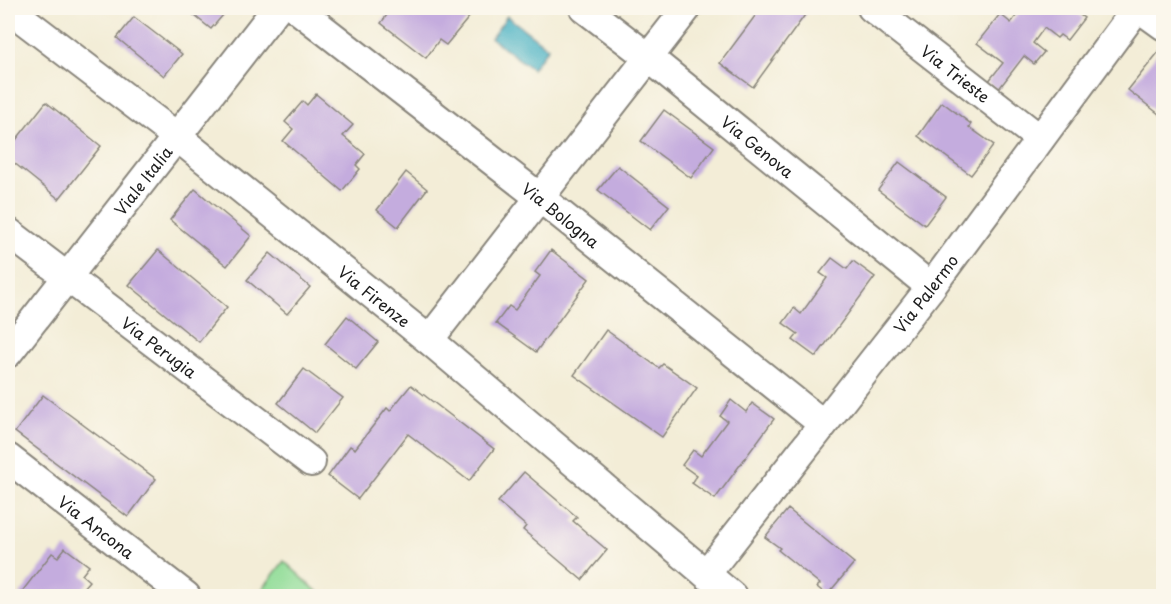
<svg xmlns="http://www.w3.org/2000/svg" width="1171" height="604" viewBox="0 0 1171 604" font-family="'Playpen Sans',sans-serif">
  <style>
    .green { fill: #92dd99; stroke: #577c5a; stroke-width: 1.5 }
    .water { fill: #45b0c3; stroke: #306670; stroke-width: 1.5 }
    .building { fill: #c4acde }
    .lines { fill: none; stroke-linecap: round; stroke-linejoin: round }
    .minor-casing { stroke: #88847a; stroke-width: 32 }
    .minor { stroke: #fff; stroke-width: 28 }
    .labels { text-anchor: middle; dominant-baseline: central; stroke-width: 4.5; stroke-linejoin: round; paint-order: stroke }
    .street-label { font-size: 16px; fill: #1c1c1c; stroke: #fbf7ec }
  </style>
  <rect width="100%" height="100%" fill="#fbf7ec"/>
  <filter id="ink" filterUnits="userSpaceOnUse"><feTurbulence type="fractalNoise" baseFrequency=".0167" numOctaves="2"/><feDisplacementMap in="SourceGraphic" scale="12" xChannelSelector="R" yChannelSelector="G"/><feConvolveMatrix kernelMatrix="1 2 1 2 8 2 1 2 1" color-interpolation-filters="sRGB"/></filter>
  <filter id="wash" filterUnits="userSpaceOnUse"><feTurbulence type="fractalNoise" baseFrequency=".008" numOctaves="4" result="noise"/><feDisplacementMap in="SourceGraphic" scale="24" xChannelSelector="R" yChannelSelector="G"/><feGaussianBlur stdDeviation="1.35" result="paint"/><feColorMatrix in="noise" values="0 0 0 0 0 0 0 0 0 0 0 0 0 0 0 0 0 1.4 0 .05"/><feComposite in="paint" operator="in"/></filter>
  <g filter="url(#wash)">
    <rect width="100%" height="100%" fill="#f3edd7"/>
    <path class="green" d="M284 561 322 596H257Z"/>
    <path class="water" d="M507 16 548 48 532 69 491 38Z"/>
    <g id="blocks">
      <g class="building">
        <path d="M185 8H229L211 29Z"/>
        <path d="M392 8H460L470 16 446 45 439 40 426 58 381 23Z"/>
        <path d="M761 8H810L753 87 720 63Z"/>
        <path d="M1022 8H1075L1073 10 1084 18 1067 40 1060 35 1057 38 1044 28 1033 43 1044 52 1034 64 1024 56 998 90 988 82 1003 63 977 43 1000 14 1011 23Z"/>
        <path d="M134 17 182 54 164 76 117 38Z"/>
        <path d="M1161 49 1164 51V118L1128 90Z"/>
        <path d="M316 94 353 125 343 136 365 154 356 165 360 169 342 191 283 141 293 129 285 122 303 101 307 105Z"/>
        <path d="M46 102 101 146 59 199 8 158V150Z"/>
        <path d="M942 102 971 124 969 127 994 145 971 175 918 136Z"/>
        <path d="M664 110 714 147 691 178 641 141Z"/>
        <path d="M899 162 946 197 925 225 878 190Z"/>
        <path d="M618 166 669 206 650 230 598 190Z"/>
        <path d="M406 172 427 189 398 227 377 210Z"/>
        <path d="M195 189 251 236 227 266 170 220Z"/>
        <path d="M158 250 227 307 199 342 129 285Z"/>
        <path d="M551 250 589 279 536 352 496 323 509 306 515 310 540 276 535 272Z"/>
        <path d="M270 253 310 287 287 314 247 280Z"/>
        <path d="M832 258 847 269 853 261 875 277 816 357 793 340 798 334 783 323 794 308 801 314 827 278 820 273Z"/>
        <path d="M347 316 378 342 356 369 325 344Z"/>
        <path d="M606 330 659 368 663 364 697 388 662 437 574 375Z"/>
        <path d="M304 369 343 398 315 433 278 403Z"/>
        <path d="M411 385 494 449 469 481 408 434 358 499 328 476 350 446 355 449 387 408 390 411Z"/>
        <path d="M43 395 156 479 128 517 15 432Z"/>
        <path d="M731 400 746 412 752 403 774 419 715 499 692 483 697 476 682 465 693 450 701 456 727 421 720 416Z"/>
        <path d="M524 472 577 517 573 521 607 550 582 580 523 530 526 526 498 502Z"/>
        <path d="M788 509 854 563 827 595 817 587 820 584 778 550 780 548 765 537Z"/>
        <path d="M65 548 89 566 82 575 89 581 76 596H23L20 594 52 553 58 557Z"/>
      </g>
    </g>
  </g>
  <g filter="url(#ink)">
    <use href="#blocks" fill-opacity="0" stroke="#88847a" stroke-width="1.5"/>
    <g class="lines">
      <g class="minor-casing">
        <g id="minor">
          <path id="s1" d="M8 8 176 136 429 340 732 596"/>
          <path id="s2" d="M296 8 539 197 823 424"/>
          <path id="s3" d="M584 8 648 57 931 287"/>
          <path id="s4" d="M872 8 1040 139"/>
          <path d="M1139 8 1164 26"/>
          <path id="s5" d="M8 232 311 462"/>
          <path d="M429 340 687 8"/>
          <path id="s6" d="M8 353 277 8"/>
          <path id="s7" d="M8 458 186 596"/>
          <path id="s8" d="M706 574 931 287 1137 8"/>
        </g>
      </g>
      <use href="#minor" class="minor"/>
    </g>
  </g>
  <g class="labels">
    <g class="street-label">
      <text stroke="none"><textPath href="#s4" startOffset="106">Via Trieste</textPath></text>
      <text stroke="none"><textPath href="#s3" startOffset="222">Via Genova</textPath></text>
      <text stroke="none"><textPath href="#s6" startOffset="219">Viale Italia</textPath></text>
      <text stroke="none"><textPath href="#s2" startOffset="336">Via Bologna</textPath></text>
      <text stroke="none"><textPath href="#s8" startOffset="356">Via Palermo</textPath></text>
      <text stroke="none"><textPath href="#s1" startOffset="466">Via Firenze</textPath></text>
      <text stroke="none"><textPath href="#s5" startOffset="190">Via Perugia</textPath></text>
      <text stroke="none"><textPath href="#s7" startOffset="112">Via Ancona</textPath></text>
    </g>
  </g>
  <rect width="1171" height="604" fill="none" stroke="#fbf7ec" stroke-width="30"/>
</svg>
